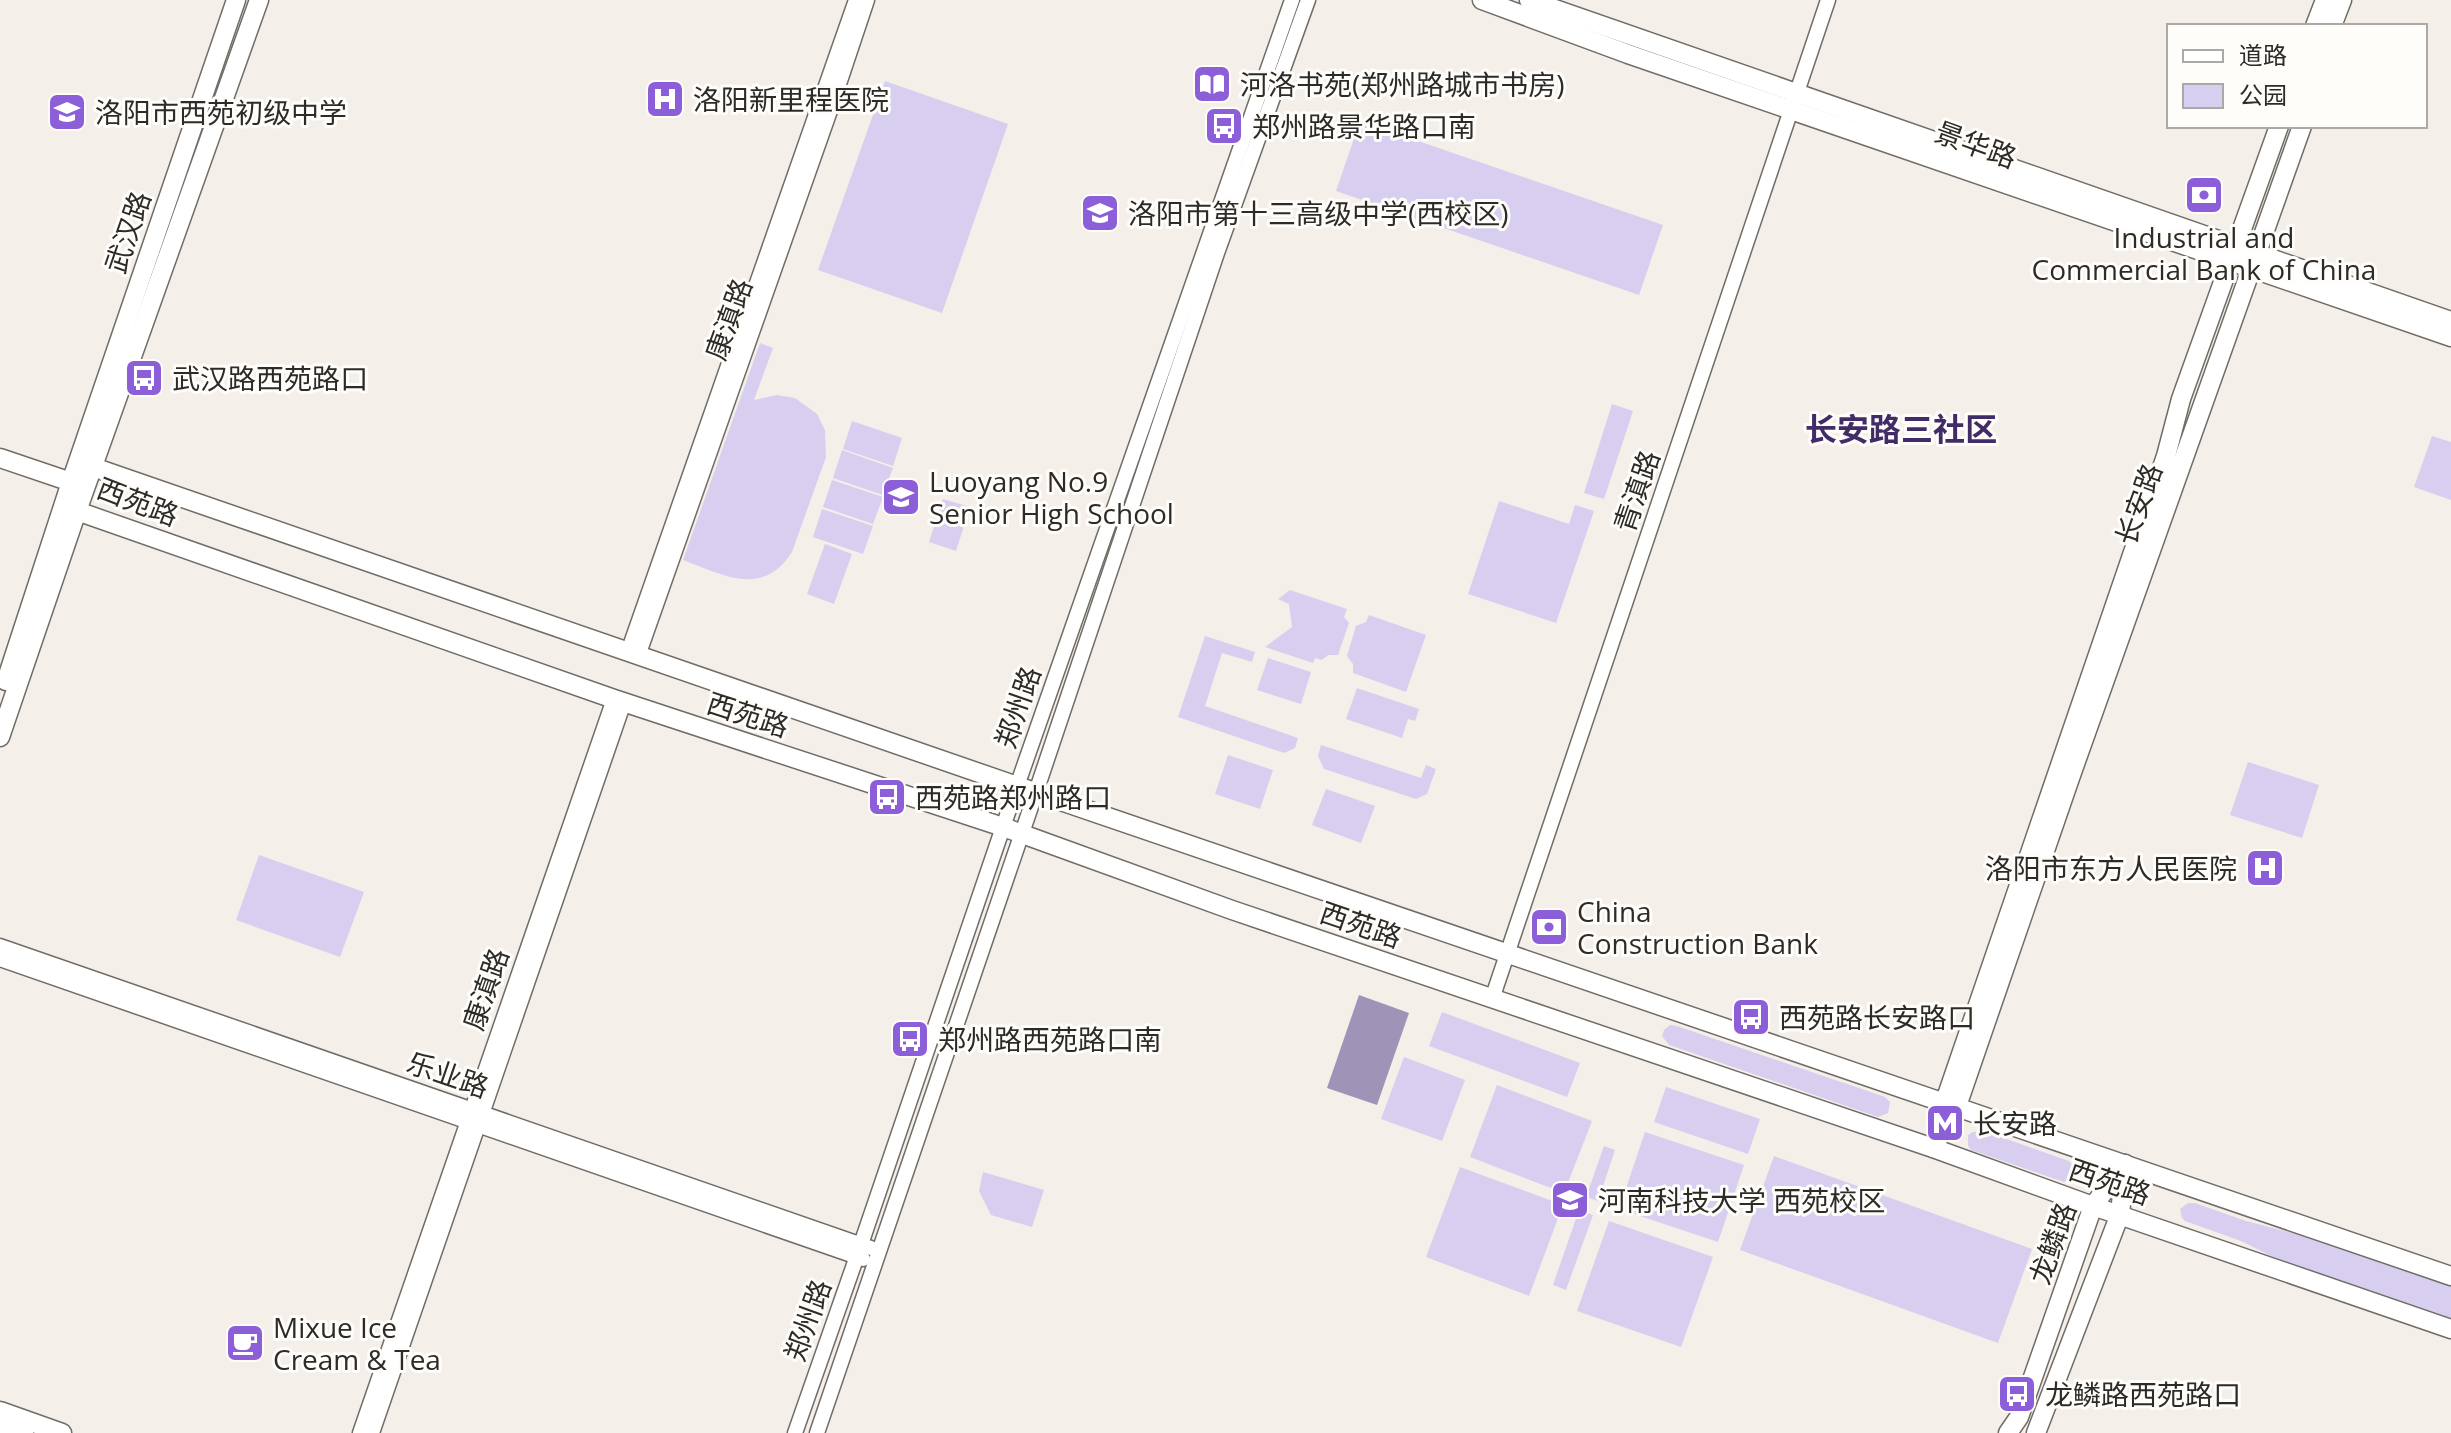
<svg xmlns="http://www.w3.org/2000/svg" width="2451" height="1433" viewBox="0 0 2451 1433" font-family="'Open Sans','Noto Sans SC',sans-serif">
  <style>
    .green { fill: #d8cff0 }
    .water { fill: #9e94b8 }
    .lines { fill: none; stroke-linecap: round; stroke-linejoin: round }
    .minor-casing { stroke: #706c66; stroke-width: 17 }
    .major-casing { stroke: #706c66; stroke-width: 21 }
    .minor { stroke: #fff; stroke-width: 14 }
    .major { stroke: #fff; stroke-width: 18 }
    .labels { text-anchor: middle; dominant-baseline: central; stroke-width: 6; stroke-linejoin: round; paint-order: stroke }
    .poi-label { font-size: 28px; fill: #2d2b28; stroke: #fffdfa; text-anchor: start }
    .street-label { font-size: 28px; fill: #2d2b28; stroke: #fffdfa }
    .quarter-label { font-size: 32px; font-weight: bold; fill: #422c67; stroke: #fffdfa }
  </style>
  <rect width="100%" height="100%" fill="#f4efe8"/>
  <g class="green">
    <path d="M885 81 1008 124 942 313 818 270Z"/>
    <path d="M1360 121 1663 225 1639 295 1336 191Z"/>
    <path d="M760 343 773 348 754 400 777 395 795 398 817 414 825 430 826 457 792 552C763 598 723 575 683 560Z"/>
    <path d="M1612 404 1633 411 1604 499 1584 493Z"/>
    <path d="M852 421 902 438 893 466 843 449Z"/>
    <path d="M2432 436 2451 442V500L2414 487Z"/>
    <path d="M842 450 893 468 883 495 833 478Z"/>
    <path d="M832 480 883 497 873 524 823 507Z"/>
    <path d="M943 499 970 507 956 551 929 542Z"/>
    <path d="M1499 501 1569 524 1575 505 1594 511 1556 623 1468 594Z"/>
    <path d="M822 509 873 526 863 554 813 537Z"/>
    <path d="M825 544 852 554 834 604 807 594Z"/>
    <path d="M1290 590 1347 609 1344 617 1349 623 1338 655H1328L1322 660 1315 658 1313 663 1265 647 1292 627 1289 604 1278 599Z"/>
    <path d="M1369 615 1426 635 1406 692 1353 673V664L1347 656 1356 626 1366 622Z"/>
    <path d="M1205 636 1255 652 1252 662 1222 653 1205 706 1298 738 1295 748 1284 753 1178 717Z"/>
    <path d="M1268 658 1311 672 1301 704 1257 690Z"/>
    <path d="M1357 688 1419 709 1415 721 1408 719 1402 738 1346 719Z"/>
    <path d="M1321 745 1421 778 1426 765 1436 769 1427 794 1416 799 1324 769 1318 756Z"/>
    <path d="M1228 755 1273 770 1260 809 1215 794Z"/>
    <path d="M2248 762 2319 785 2302 838 2230 815Z"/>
    <path d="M1326 789 1375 806 1361 843 1312 825Z"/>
    <path d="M259 855 364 892 340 957 236 920Z"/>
    <path d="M1442 1012 1580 1063 1567 1097 1429 1046Z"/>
    <path d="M1670 1025 1677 1026 1885 1097 1890 1102 1888 1113 1878 1117 1669 1045 1662 1036 1664 1030Z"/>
    <path d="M1404 1057 1465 1080 1442 1141 1381 1119Z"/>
    <path d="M1497 1085 1592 1121 1564 1193 1470 1157Z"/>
    <path d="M1666 1087 1760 1119 1748 1154 1654 1122Z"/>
    <path d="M1984 1131 2069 1161 2075 1167V1175L2064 1182 1971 1150 1968 1146V1135L1973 1132Z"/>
    <path d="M1645 1132 1744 1165 1718 1242 1619 1209Z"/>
    <path d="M1604 1146 1615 1150 1598 1201 1586 1197Z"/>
    <path d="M1774 1156 2032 1249 1998 1343 1740 1250Z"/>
    <path d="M1460 1167 1563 1205 1529 1296 1426 1257Z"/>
    <path d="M983 1172 1044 1190 1032 1227 991 1215 979 1191Z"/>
    <path d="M2188 1203H2195L2246 1221 2312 1238 2451 1285V1320L2271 1256 2241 1241 2185 1221 2182 1218 2180 1209Z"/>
    <path d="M1579 1210 1593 1215 1566 1290 1553 1285Z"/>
    <path d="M1609 1221 1713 1257 1681 1347 1577 1311Z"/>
  </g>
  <path class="water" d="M1359 995 1409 1013 1377 1105 1327 1088Z"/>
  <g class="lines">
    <g class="minor-casing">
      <g id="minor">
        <path d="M628 652 856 0"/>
        <path d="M638 656 831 108 867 0"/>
        <path d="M0 946 871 1248"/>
        <path d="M0 959 863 1259"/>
        <path d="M1492 999 1828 0"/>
        <path d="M360 1433 614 699"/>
        <path d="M372 1433 624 702"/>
        <path d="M795 1433 857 1256 1017 786 1292 0"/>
        <path d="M817 1433 1036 792 1217 253 1308 0"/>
      </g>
    </g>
    <g class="major-casing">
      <g id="major">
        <path d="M1482 0 1628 54 2451 337"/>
        <path d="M1529 0 2451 321"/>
        <path d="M2315 26 2325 0"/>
        <path d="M2332 26 2342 0"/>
        <path d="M0 458 71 482"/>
        <path d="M93 467 1017 786 2451 1276"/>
        <path d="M77 511 614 699 1003 827 1232 910 1933 1148 2093 1206 2451 1329"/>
        <path d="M6 681 71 482 236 0"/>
        <path d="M0 737 77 511 259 0"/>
        <path d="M1942 1110 2166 456 2181 399 2279 126"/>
        <path d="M1933 1148 1957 1106 2070 778 2302 126"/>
        <path d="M0 1411 62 1433"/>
        <path d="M0 1424 24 1433"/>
        <path d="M2008 1433 2019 1417 2093 1206 2125 1164"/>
        <path d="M2036 1433 2120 1214 2125 1164"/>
      </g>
    </g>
    <use href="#minor" class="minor"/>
    <use href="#major" class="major"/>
  </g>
  <defs>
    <g id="library-square" transform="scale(2)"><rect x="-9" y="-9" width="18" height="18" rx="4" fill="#8c5fd9" stroke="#fffdfa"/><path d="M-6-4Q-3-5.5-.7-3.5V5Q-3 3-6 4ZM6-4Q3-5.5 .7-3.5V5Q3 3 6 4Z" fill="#fff"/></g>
    <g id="hospital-square" transform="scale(2)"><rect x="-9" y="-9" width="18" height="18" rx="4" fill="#8c5fd9" stroke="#fffdfa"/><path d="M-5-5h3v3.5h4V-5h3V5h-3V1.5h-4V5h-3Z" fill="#fff"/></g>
    <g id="school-square" transform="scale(2)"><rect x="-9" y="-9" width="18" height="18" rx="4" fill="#8c5fd9" stroke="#fffdfa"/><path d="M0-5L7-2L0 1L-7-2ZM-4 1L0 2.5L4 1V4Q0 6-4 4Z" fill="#fff"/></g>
    <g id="bus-square" transform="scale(2)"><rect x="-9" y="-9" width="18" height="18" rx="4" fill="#8c5fd9" stroke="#fffdfa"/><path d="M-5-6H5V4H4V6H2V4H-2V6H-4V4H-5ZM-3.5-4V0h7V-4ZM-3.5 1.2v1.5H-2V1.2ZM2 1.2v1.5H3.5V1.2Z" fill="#fff"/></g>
    <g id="bank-square" transform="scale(2)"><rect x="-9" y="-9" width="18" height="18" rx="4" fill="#8c5fd9" stroke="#fffdfa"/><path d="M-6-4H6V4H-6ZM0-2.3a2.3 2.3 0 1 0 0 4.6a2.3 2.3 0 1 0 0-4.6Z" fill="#fff"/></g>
    <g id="metro-square" transform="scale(2)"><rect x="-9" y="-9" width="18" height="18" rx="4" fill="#8c5fd9" stroke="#fffdfa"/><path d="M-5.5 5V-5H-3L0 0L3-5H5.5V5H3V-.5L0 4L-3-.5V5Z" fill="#fff"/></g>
    <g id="university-square" transform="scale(2)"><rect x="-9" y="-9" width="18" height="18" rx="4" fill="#8c5fd9" stroke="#fffdfa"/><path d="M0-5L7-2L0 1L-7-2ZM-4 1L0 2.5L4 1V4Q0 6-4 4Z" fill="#fff"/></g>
    <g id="cafe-square" transform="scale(2)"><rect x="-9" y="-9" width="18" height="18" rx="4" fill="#8c5fd9" stroke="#fffdfa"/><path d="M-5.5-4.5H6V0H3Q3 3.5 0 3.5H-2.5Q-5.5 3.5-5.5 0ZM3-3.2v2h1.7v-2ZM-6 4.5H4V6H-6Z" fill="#fff"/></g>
  </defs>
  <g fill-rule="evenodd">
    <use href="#library-square" x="1212" y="84"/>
    <use href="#hospital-square" x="665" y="99"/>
    <use href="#school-square" x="67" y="112"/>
    <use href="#bus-square" x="1224" y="126"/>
    <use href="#bank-square" x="2204" y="195"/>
    <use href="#school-square" x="1100" y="213"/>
    <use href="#bus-square" x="144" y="378"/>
    <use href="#school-square" x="901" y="497"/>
    <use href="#bus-square" x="887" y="797"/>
    <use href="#hospital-square" x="2265" y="868"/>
    <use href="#bank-square" x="1549" y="927"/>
    <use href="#bus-square" x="1751" y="1017"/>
    <use href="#bus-square" x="910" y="1039"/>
    <use href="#metro-square" x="1945" y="1123"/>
    <use href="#university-square" x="1570" y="1200"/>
    <use href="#cafe-square" x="245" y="1343"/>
    <use href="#bus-square" x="2017" y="1394"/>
  </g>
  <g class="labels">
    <g class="poi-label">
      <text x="1240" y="84">河洛书苑(郑州路城市书房)</text>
      <text x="693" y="99">洛阳新里程医院</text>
      <text x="95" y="112">洛阳市西苑初级中学</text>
      <text x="1252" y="126">郑州路景华路口南</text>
      <text x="1128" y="213">洛阳市第十三高级中学(西校区)</text>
      <text x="2204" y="237" text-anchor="middle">Industrial and<tspan x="2204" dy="32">Commercial Bank of China</tspan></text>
      <text x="172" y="378">武汉路西苑路口</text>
      <text x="929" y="481">Luoyang No.9<tspan x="929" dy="32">Senior High School</tspan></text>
      <text x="915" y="797">西苑路郑州路口</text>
      <text x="2237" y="868" text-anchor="end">洛阳市东方人民医院</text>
      <text x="1577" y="911">China<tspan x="1577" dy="32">Construction Bank</tspan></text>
      <text x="1779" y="1017">西苑路长安路口</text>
      <text x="938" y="1039">郑州路西苑路口南</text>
      <text x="1973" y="1123">长安路</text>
      <text x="1598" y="1200">河南科技大学 西苑校区</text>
      <text x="273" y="1327">Mixue Ice<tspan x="273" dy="32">Cream &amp; Tea</tspan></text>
      <text x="2045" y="1394">龙鳞路西苑路口</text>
    </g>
    <g class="street-label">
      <text transform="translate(1976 144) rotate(20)">景华路</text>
      <text transform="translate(127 232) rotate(-71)">武汉路</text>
      <text transform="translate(728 319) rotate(-70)">康滇路</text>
      <text transform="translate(1636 491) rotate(-71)">青滇路</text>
      <text transform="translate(138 501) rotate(21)">西苑路</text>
      <text transform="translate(2138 504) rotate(-70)">长安路</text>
      <text transform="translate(1017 707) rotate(-71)">郑州路</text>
      <text transform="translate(748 714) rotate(18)">西苑路</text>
      <text transform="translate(1361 924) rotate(19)">西苑路</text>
      <text transform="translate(485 989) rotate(-71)">康滇路</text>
      <text transform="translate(448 1074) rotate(19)">乐业路</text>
      <text transform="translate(2110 1181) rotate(19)">西苑路</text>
      <text transform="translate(2052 1243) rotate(-70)">龙鳞路</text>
      <text transform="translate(807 1320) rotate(-70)">郑州路</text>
    </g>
    <g class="quarter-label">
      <text x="1901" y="428">长安路三社区</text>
    </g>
  </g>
  <rect x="2167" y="24" width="260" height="104" fill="#fffdfa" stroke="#aba9a6" stroke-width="2"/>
  <rect x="2183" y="50" width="40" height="12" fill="#ffffff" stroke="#aba9a6" stroke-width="2"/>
  <text x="2239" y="64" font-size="24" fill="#2d2b28">道路</text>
  <rect x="2183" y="84" width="40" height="24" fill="#d8cff0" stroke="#aba9a6" stroke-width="2"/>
  <text x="2239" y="104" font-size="24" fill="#2d2b28">公园</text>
</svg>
